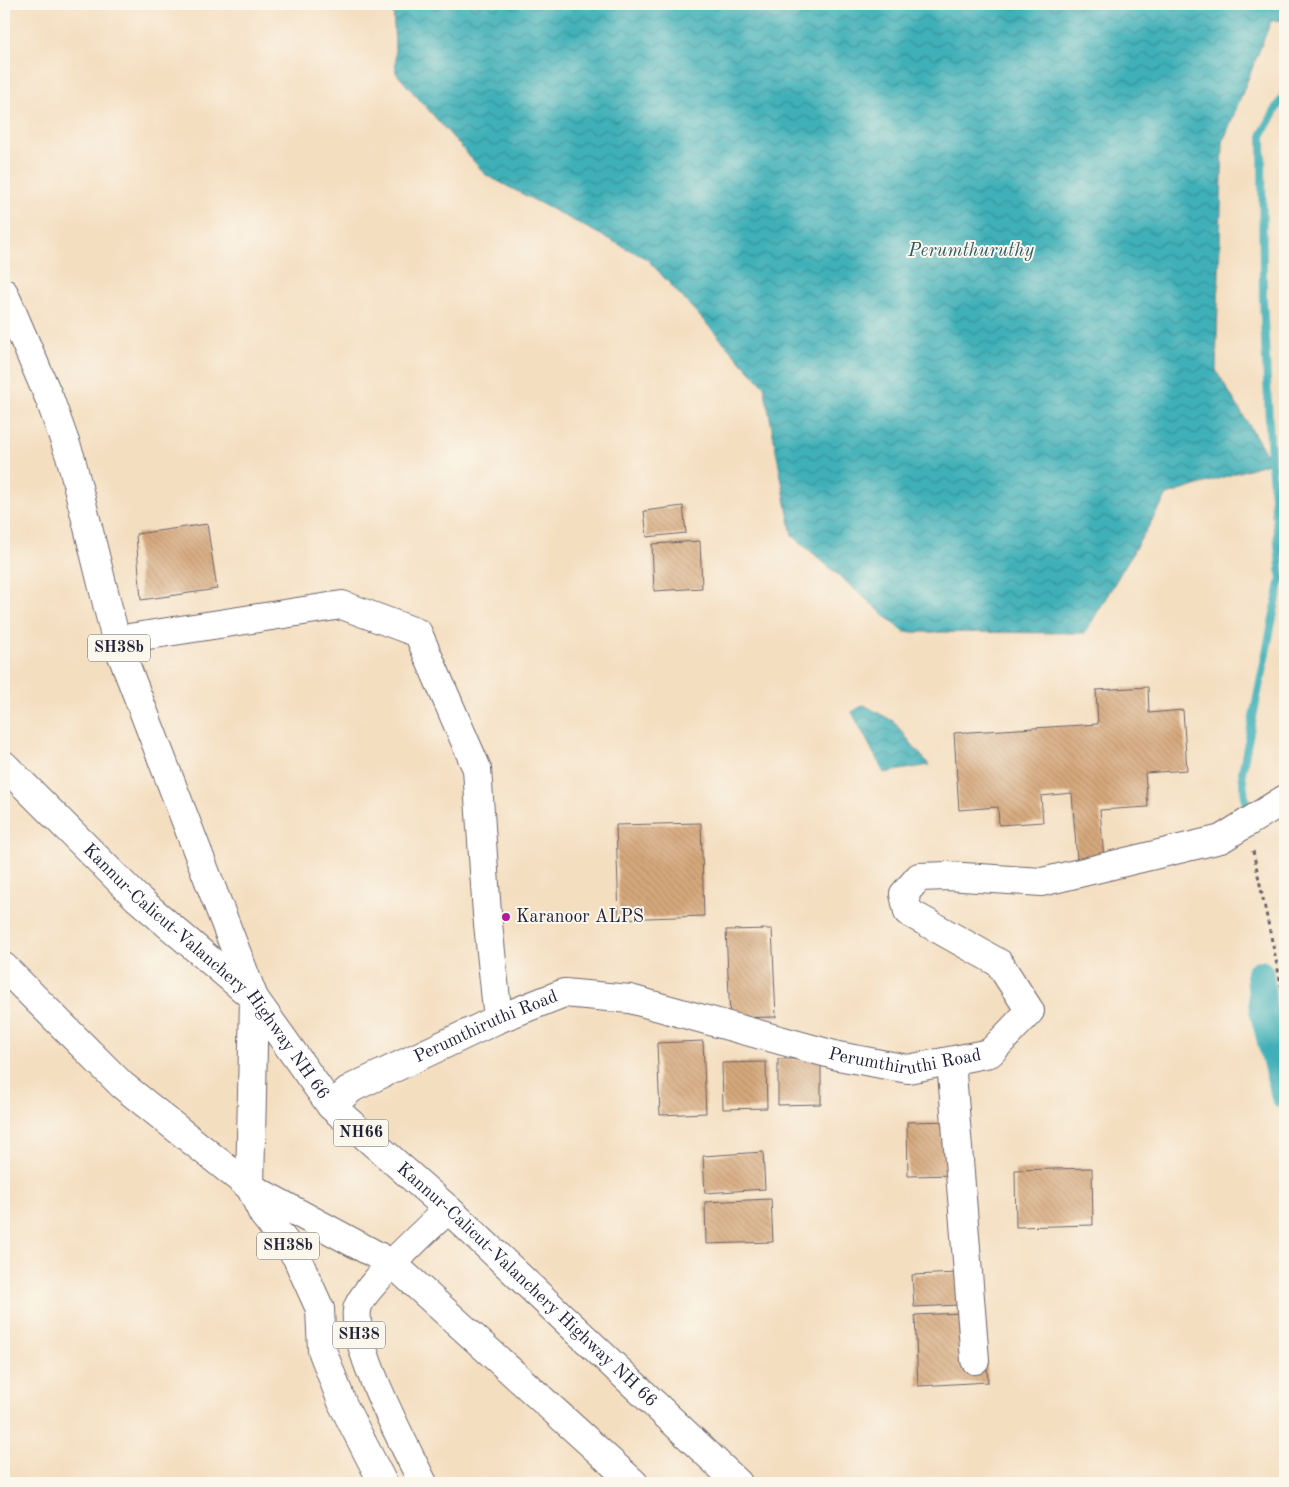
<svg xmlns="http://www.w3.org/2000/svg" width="1289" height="1487" viewBox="0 0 1289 1487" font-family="'Old Standard TT',serif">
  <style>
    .water { fill: url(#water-waves); stroke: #30697a }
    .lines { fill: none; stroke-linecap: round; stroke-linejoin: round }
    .stream { stroke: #3fb0b8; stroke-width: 8 }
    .canal { stroke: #3fb0b8; stroke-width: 28 }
    .building { fill: url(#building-back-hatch) }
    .minor-casing { stroke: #6c646a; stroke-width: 30 }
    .tertiary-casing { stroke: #6c646a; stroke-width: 30 }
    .primary-casing { stroke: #6c646a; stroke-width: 30 }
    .trunk-casing { stroke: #6c646a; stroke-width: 30 }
    .path { stroke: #6c646a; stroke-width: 3; stroke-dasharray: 4 4; stroke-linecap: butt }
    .minor { stroke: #fff; stroke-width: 28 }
    .tertiary { stroke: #fff; stroke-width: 28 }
    .primary { stroke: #fff; stroke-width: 28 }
    .trunk { stroke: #fff; stroke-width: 28 }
    .poi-dot { fill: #b5179e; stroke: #fbf7ec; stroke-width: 2 }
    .labels { text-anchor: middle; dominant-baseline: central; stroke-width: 4; stroke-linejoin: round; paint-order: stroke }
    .shield { fill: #fbf7ec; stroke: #636270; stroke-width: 1 }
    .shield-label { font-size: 16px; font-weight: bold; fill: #22223b }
    .poi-label { font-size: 18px; fill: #22223b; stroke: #fbf7ec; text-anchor: start }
    .street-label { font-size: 18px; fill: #22223b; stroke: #fbf7ec }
    .water-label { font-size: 19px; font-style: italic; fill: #2e5b6d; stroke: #fbf7ec }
  </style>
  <defs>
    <pattern id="water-waves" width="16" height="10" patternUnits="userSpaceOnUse" patternTransform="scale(1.25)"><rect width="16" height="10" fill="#3fb0b8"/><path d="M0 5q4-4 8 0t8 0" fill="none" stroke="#348f97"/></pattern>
    <pattern id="building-back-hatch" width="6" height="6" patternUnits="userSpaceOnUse" patternTransform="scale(1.25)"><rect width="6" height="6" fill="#d6a87c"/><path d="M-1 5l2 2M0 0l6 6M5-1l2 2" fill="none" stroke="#b7906c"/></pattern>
  </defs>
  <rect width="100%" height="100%" fill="#fbf7ec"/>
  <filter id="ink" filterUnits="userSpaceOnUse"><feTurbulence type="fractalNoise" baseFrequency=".02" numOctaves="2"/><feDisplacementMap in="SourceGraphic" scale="10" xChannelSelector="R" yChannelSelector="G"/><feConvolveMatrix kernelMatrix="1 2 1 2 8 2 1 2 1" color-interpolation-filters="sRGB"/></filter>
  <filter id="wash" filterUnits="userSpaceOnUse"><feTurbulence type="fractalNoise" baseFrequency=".0096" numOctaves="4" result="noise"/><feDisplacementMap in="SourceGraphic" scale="20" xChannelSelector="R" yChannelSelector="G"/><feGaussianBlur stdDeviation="1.12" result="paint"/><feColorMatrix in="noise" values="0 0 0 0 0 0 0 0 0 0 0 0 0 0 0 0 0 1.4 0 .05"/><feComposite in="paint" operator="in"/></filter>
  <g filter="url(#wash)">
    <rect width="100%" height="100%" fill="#f4dec0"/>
    <g class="water">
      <path d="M393 4H1285V20L1271 21 1223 142 1216 370 1271 462 1167 495 1085 633 904 632 792 535 764 386 647 259 486 175 396 73Z"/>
      <path d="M864 705 893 721 929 765 884 773 852 712Z"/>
    </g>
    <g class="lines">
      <path class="stream" d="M1246 806 1242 772 1281 578 1271 462 1263 299 1262 134 1285 93"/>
      <path class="canal" d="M1260 974 1263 1010 1285 1096"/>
    </g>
    <g id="blocks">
      <g class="building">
        <path d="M683 506 686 533 647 537 644 511Z"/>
        <path d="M207 524 217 589 141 600 136 534Z"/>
        <path d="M700 541 702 588 654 591 652 544Z"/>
        <path d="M1148 687 1149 713 1183 710 1187 770 1145 773 1148 807 1100 810 1104 859 1077 861 1072 793 1041 796 1043 822 999 825 998 807 959 810 954 733 1098 724 1096 690Z"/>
        <path d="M701 823 704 916 619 919 616 825Z"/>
        <path d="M772 929 776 1017 730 1018 726 930Z"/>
        <path d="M703 1041 706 1113 660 1115 657 1043Z"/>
        <path d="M778 1059H821V1104L778 1105Z"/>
        <path d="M766 1062 767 1108 723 1109 722 1063Z"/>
        <path d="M957 1121 958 1175 908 1176 907 1122Z"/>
        <path d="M763 1152 765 1189 705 1193 703 1156Z"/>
        <path d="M1092 1168 1093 1225 1016 1227 1015 1170Z"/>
        <path d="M771 1199 773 1242 706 1244 705 1202Z"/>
        <path d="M958 1273 959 1305 914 1307 912 1275Z"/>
        <path d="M984 1312 988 1382 918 1386 915 1315Z"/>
      </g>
    </g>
  </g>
  <g filter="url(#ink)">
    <use href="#blocks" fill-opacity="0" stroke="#6c646a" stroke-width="1"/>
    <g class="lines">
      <g class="minor-casing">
        <g id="minor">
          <path d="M116 640 342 605 418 633 477 769 487 914 498 1019"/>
          <path d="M951 1061 975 1360"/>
        </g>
      </g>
      <g class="tertiary-casing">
        <g id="tertiary">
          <path id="s1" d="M331 1106 352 1088 498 1019 564 993 630 999 838 1056 908 1069 990 1053 1030 1011 999 963 908 912 904 894 919 877 947 876 1042 882 1221 839 1285 799"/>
        </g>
      </g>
      <g class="primary-casing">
        <g id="primary">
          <path d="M4 293 50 400 71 459 116 640 254 998 250 1187 263 1214 296 1256 320 1309 322 1350 343 1405 383 1483"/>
          <path d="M423 1483C405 1446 352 1348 357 1310 359 1291 431 1226 448 1209"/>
        </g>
      </g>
      <g class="trunk-casing">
        <g id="trunk">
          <path id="s2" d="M4 765 136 897 254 998 331 1106 448 1209 738 1483"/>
          <path d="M4 967 122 1085 250 1187 393 1264 634 1483"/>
        </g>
      </g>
      <path class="path" d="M1253 851 1285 1003"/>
      <use href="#minor" class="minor"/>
      <use href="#tertiary" class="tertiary"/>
      <use href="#primary" class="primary"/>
      <use href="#trunk" class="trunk"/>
    </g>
  </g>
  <circle class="poi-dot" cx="506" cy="917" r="5"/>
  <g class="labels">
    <g class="shield">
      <rect x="88" y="634.5" width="62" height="27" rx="4"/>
      <rect x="333.5" y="1119.5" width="55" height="27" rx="4"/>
      <rect x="257" y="1232.5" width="62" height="27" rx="4"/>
      <rect x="333" y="1321.5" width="52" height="27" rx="4"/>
    </g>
    <g class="shield-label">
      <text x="119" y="648">SH38b</text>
      <text x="361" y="1133">NH66</text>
      <text x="288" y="1246">SH38b</text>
      <text x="359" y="1335">SH38</text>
    </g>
    <g class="poi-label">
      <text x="516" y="917">Karanoor ALPS</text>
    </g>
    <g class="street-label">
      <text stroke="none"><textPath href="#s2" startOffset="290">Kannur-Calicut-Valanchery Highway NH 66</textPath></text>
      <text stroke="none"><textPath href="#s1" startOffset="175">Perumthiruthi Road</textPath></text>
      <text stroke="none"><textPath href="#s1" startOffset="610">Perumthiruthi Road</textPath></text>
      <text stroke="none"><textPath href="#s2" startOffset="740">Kannur-Calicut-Valanchery Highway NH 66</textPath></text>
    </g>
    <g class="water-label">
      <text x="971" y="251">Perumthuruthy</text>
    </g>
  </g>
  <rect width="1289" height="1487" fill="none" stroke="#fbf7ec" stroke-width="20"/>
</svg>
